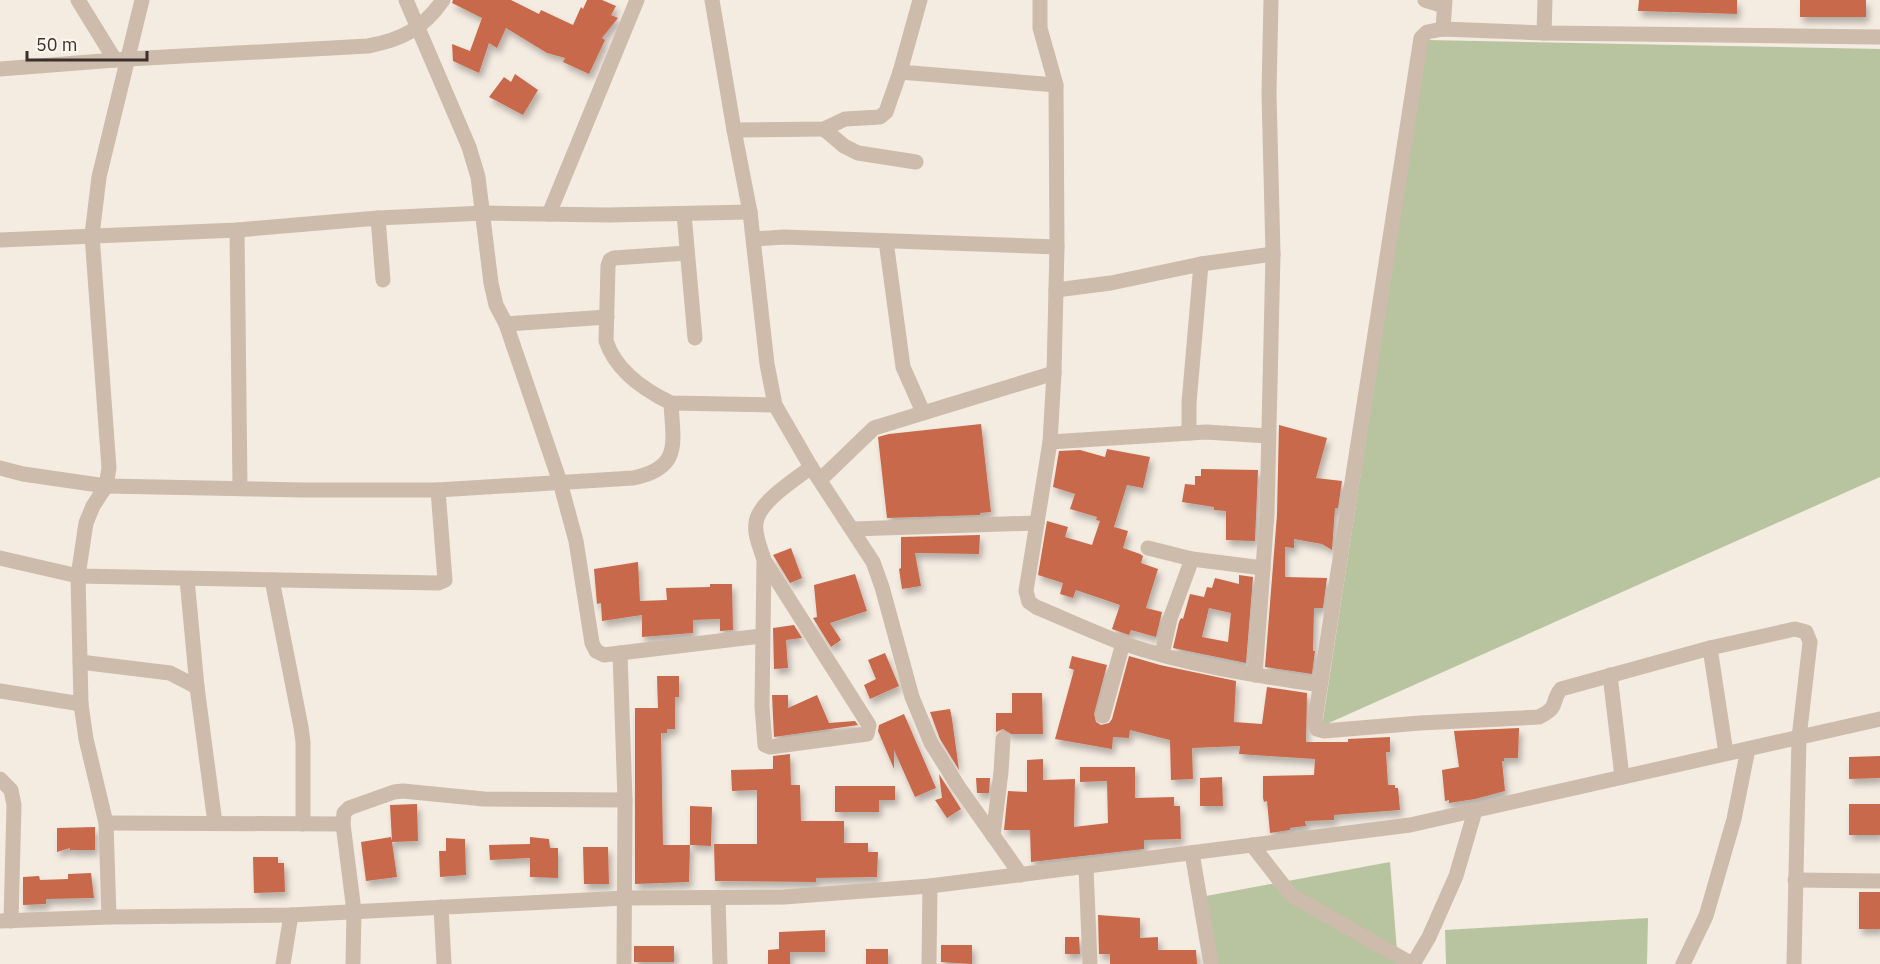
<svg xmlns="http://www.w3.org/2000/svg" width="1880" height="964" viewBox="0 0 1880 964" font-family="'IBM Plex Sans',sans-serif">
  <style>
    .green { fill: #b8c4a0 }
    .building { fill: #c8694b; fill-rule: evenodd; filter: url(#shadow) }
    .lines { fill: none; stroke-linecap: round; stroke-linejoin: round }
    .minor { stroke: #cdbbac; stroke-width: 15 }
  </style>
  <defs>
    <filter id="shadow"><feDropShadow dx="3" dy="5.5" stdDeviation="3" flood-color="#0004"/></filter>
  </defs>
  <rect width="100%" height="100%" fill="#f4ebe1"/>
  <g class="green">
    <path d="M1427 40 1880 49V477L1322 726Z"/>
    <path d="M1390 862 1398 964H1215L1206 896Z"/>
    <path d="M1648 918 1647 964H1446L1445 930Z"/>
  </g>
  <g class="building">
    <path d="M453 0H511L539 14 541 10 573 25 581 7 583 9 587 0H602L616 6 611 15 618 18 602 38 605 40 589 74 563 62 565 58 547 53 506 28 497 48 489 43 479 73 453 61 452 44 470 51 482 18 452 3Z"/>
    <path d="M1639 0H1737V14L1638 11Z"/>
    <rect x="1800" y="0" width="66" height="17"/>
    <path d="M515 74 538 90 523 115 489 97 504 77 511 82Z"/>
    <path d="M981 424 991 512 980 513V515L887 518 878 437 889 434Z"/>
    <path d="M1279 425 1327 438 1316 478 1342 481 1338 508H1335L1332 550 1322 544 1294 539V548L1285 547V577L1327 578 1323 608H1314L1313 651H1315L1312 674 1265 667 1277 515Z"/>
    <path d="M1107 449 1150 457 1143 488 1127 485 1114 527 1128 531 1123 548 1140 554 1143 556 1141 563 1158 569 1146 608 1162 612 1156 637 1131 630 1129 635 1112 629 1120 605 1076 590 1073 598 1060 594 1063 583 1038 575 1047 521 1068 527 1065 537 1092 545 1100 521 1096 520 1097 517 1070 509 1075 494 1053 487 1059 451 1080 450 1105 457Z"/>
    <path d="M1201 469 1258 470 1255 541 1226 540V511L1214 510V507L1182 502 1185 484 1195 485V476H1201Z"/>
    <path d="M980 535 979 554 915 553 921 586 902 589 899 569 901 568V537Z"/>
    <path d="M791 548 802 578 790 583 773 555Z"/>
    <path d="M638 562 640 601 667 600 666 588 710 587V584H732L733 630 720 631V619L693 620V633L642 637V615L602 621 601 603 597 604 594 569Z"/>
    <path d="M855 574 867 611 830 623 841 640 831 647 813 618 817 617 814 585Z"/>
    <path d="M1239 575 1253 577 1246 663 1173 648 1179 622 1181 618 1183 619 1190 594 1204 597 1207 587 1212 588 1215 578 1239 584ZM1209 608 1231 613 1228 642 1202 637Z"/>
    <path d="M794 625 802 638 786 640 788 668 774 669 773 628Z"/>
    <path d="M885 653 899 686 870 699 864 685 876 679 868 660Z"/>
    <path d="M1072 656 1107 665 1094 714 1096 722 1101 725 1109 723 1112 719 1129 656 1160 665 1236 681 1234 722 1262 724 1267 687 1307 693 1306 742H1348V739L1390 737V752H1386L1388 785H1395V788H1398L1400 810 1334 815V820L1305 821 1306 826 1290 828V830L1270 833 1267 801 1264 802 1263 798V776L1314 775 1315 759 1239 754 1240 746 1192 748 1193 779 1171 780 1170 740 1130 730 1129 738 1113 737 1112 749 1055 739 1074 670 1069 668Z"/>
    <path d="M657 676H679V697H675V729H667V733H661L663 845H690V806L712 807 711 846 690 845 689 882 635 884V708H658Z"/>
    <path d="M1012 693H1042L1043 734H1011L1003 729 996 732V713H1012Z"/>
    <path d="M772 695H788V708L817 695 829 723 855 721 858 725 774 737Z"/>
    <path d="M950 709 952 719 959 770 940 739 930 712Z"/>
    <path d="M904 714 936 788 915 797 894 750V769L878 731 879 725Z"/>
    <path d="M1519 728 1518 758H1504V761H1502L1505 791 1475 799 1449 803V800L1445 801 1442 770 1459 767 1454 731Z"/>
    <path d="M790 754 791 785H800L801 821H844V843H868V852H878L877 877 816 878V882L715 881 714 844H757V790L732 791 731 770 773 769V756Z"/>
    <path d="M1880 756V778L1849 779V757Z"/>
    <path d="M1043 759V780L1075 779 1074 827 1108 823 1107 781 1080 782V767H1135V798L1174 797V806H1180L1181 839 1144 840V849L1031 862 1030 830H1004L1008 791 1027 792V760Z"/>
    <path d="M939 774 961 809 947 818 935 800 942 798Z"/>
    <path d="M1222 777 1223 806H1200V778Z"/>
    <path d="M976 778H990L989 793H977Z"/>
    <path d="M835 786H895V800H879V812H835Z"/>
    <path d="M417 804 418 841 392 842 397 877 366 881 361 842 391 837 392 841 390 805Z"/>
    <rect x="1849" y="804" width="31" height="31"/>
    <path d="M95 827V850H70V848L57 852V828Z"/>
    <path d="M530 837 549 839 550 848H558V878L530 877V858L490 860 489 845 530 844Z"/>
    <path d="M446 838 465 839 466 875 440 877 439 851H446Z"/>
    <path d="M583 847H608L609 884H584Z"/>
    <path d="M253 857H278V863H284L285 892 254 893Z"/>
    <path d="M91 873 94 898 46 899V904L23 905V877L39 876 40 880 68 879V874Z"/>
    <rect x="1859" y="892" width="21" height="37"/>
    <path d="M1098 915 1140 918V938L1158 937V950H1196L1197 964H1110V954H1099Z"/>
    <path d="M825 930V952H790V964H768V950L779 949V932Z"/>
    <path d="M1065 937H1079L1080 954H1065Z"/>
    <path d="M941 945H972V964L941 962Z"/>
    <rect x="634" y="946" width="40" height="16"/>
    <rect x="866" y="949" width="22" height="15"/>
  </g>
  <g class="lines">
    <g class="minor">
      <path d="M78 0 115 60"/>
      <path d="M406 0 469 147 478 177 491 283 496 305 506 324 560 482 576 541 592 643 596 651 604 655 620 653 761 636"/>
      <path d="M712 0 734 130 750 212 767 364 775 405 811 467 873 562 882 587 912 697 931 743 958 786 1021 875"/>
      <path d="M1040 0V28L1056 85 1057 247 1054 373 1050 442 1026 591 1029 602 1036 607C1065 619 1093 632 1122 643 1186 665 1253 675 1320 685"/>
      <path d="M1425 0 1444 6"/>
      <path d="M1443 29 1445 0"/>
      <path d="M1544 33 1545 0"/>
      <path d="M0 69 128 59 368 46C401 40 423 29 443 0"/>
      <path d="M900 72 1056 85"/>
      <path d="M824 129 844 146 858 153 916 162"/>
      <path d="M734 130 824 129 845 119 880 117 886 112 900 72 920 0"/>
      <path d="M549 214 637 0"/>
      <path d="M684 214 695 338"/>
      <path d="M378 218 383 280"/>
      <path d="M237 230 240 488"/>
      <path d="M754 239 784 237 1057 247"/>
      <path d="M0 240 237 230 378 218 484 213 608 215 750 212"/>
      <path d="M886 241 903 367 923 412"/>
      <path d="M687 253 614 258 610 260 608 266 606 341C616 371 644 390 671 403L775 405"/>
      <path d="M1056 290 1111 283 1201 264 1273 254"/>
      <path d="M506 324 607 317"/>
      <path d="M1189 433V403L1201 264"/>
      <path d="M1050 442 1206 432 1268 436"/>
      <path d="M0 468 23 474 106 486 304 490H438L633 478C682 468 673 443 671 403"/>
      <path d="M820 480 874 428 1054 373"/>
      <path d="M853 529 1037 523"/>
      <path d="M1148 548 1192 559 1263 568"/>
      <path d="M0 558 78 576 438 583 445 580 438 490"/>
      <path d="M764 560 762 706 765 745 770 747 867 734 869 725 764 560C761 549 754 535 756 523 758 502 795 480 811 467"/>
      <path d="M187 579 197 687 215 823"/>
      <path d="M272 580 301 727 303 742V824"/>
      <path d="M1710 648 1726 753"/>
      <path d="M620 653 625 800 624 964"/>
      <path d="M1162 654 1170 619 1192 559"/>
      <path d="M80 662 170 673 197 687"/>
      <path d="M1255 675 1267 514 1273 254 1269 93 1271 0"/>
      <path d="M1610 675 1622 777"/>
      <path d="M0 691 81 704"/>
      <path d="M1103 716 1123 643"/>
      <path d="M0 779 11 790 14 805 11 921"/>
      <path d="M106 823 343 824"/>
      <path d="M993 836 1001 772 1003 739"/>
      <path d="M1252 845 1291 895 1412 964"/>
      <path d="M1192 853 1211 964"/>
      <path d="M1086 868 1090 964"/>
      <path d="M1795 880 1880 881"/>
      <path d="M718 898 720 964"/>
      <path d="M441 907 444 964"/>
      <path d="M109 917 106 823 86 739 81 704 78 576 86 523 93 506 106 486 109 468 92 235 99 177 142 0"/>
      <path d="M0 921 109 917 291 915 625 898 784 897 930 886 1410 825 1880 719"/>
      <path d="M283 964 291 915"/>
      <path d="M353 964 354 911 343 824 344 813 349 808 394 792 403 791 484 799 625 800"/>
      <path d="M929 964 930 886"/>
      <path d="M1413 964 1429 937 1456 876 1475 811"/>
      <path d="M1683 964 1706 916 1734 819 1748 749"/>
      <path d="M1794 964 1799 738 1810 642 1806 632 1795 629 1710 648 1561 689C1550 702 1561 706 1539 717L1420 723 1324 731 1317 729 1315 720 1421 38 1427 32 1443 29 1544 33 1880 37"/>
    </g>
  </g>
  <path d="M27 51v9h120v-9" fill="none" stroke="#3b302b" stroke-width="3"/>
  <text x="36" y="51" font-size="18" fill="#3b302b" stroke="#fbf5ee" stroke-width="4.5" paint-order="stroke">50 m</text>
</svg>
